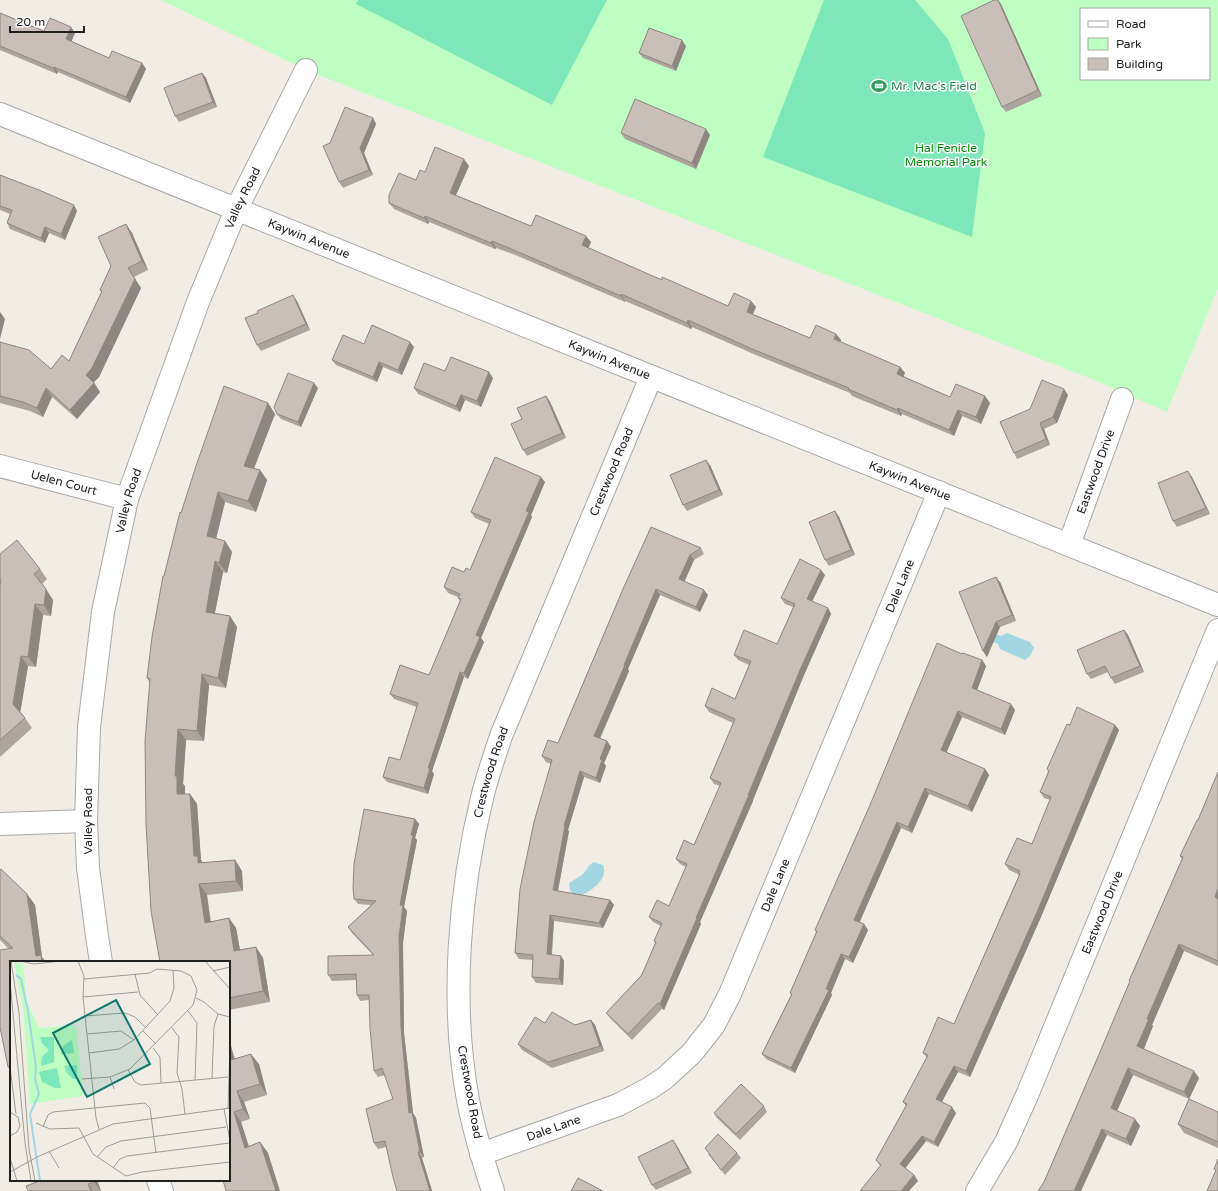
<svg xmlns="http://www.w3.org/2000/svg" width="1218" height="1191" viewBox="0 0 1218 1191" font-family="'Varela Round',sans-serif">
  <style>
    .park { fill: #bffec2; fill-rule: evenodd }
    .pitch { fill: #7de7b9 }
    .water { fill: #a2d7e2 }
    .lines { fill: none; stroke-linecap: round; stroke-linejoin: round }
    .minor-casing { stroke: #a7a7a7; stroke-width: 24 }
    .minor { stroke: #fff; stroke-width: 22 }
    .wall { fill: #aea49e }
    .shaded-wall { fill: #8d8681 }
    .building { fill: #cabfb8; stroke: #8d8681 }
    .labels { text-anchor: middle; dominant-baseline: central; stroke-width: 3; stroke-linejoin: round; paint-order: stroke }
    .leisure-label { font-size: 12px; fill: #27864d; stroke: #fff; text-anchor: start }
    .park-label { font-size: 12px; fill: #028907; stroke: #fff }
    .street-label { font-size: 12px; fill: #202020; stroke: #fff }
    .inset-river { fill: none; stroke: #a2d7e2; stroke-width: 2 }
    .inset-road { fill: none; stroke: #9d9b96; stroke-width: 1 }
    .view { fill: #0f766e; fill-opacity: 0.15; stroke: #0f766e; stroke-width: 2 }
    .inset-edge { fill: none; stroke: #202020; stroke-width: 2 }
  </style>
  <rect width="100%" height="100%" fill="#f1ede5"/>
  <path class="park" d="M161 0H1218V288L1167 412 1094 380 306 70ZM1081 9H1209V79H1081Z"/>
  <g class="pitch">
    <path d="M358 0H607L552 105 356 4Z"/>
    <path d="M824 0H915L948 39 985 133 972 237 763 157Z"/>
  </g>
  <g class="water">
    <path d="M1007 633 1030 642 1034 648 1030 656 1025 660 1000 649 998 644 993 642 996 634 1001 636Z"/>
    <path d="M594 862 603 865C609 881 589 892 578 897 571 894 570 891 569 884 573 879 579 878 583 874 587 870 588 865 594 862Z"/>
  </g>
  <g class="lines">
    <g class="minor-casing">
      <g id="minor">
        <path id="s1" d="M0 114 1218 605"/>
        <path id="s2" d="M0 466 127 499"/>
        <path id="s3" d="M1069 545 1122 399"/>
        <path d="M0 824 86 821"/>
        <path id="s4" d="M101 962 97 936 88 868 86 821 89 727 103 612 127 499 198 302 236 210 306 70"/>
        <path id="s5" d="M481 1154 618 1105 650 1088 665 1078 692 1053 714 1025 730 994 939 492"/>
        <path d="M158 1180 162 1191"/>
        <path id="s6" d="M493 1191C483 1161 474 1131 468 1100 450 1003 459 890 483 794 488 774 495 755 501 736L651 377"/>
        <path id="s7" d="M977 1191 1006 1142 1028 1093 1218 630"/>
      </g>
    </g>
    <use href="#minor" class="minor"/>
  </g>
  <g class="wall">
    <path d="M994 0H998L1001 4 1042 96 1006 112 1002 107Z"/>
    <path d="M0 13 44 31 75 33 71 41 109 58 142 63 146 69 130 103 58 72 57 74 0 50Z"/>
    <path d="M686 46 676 71 643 58 639 53Z"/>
    <path d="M202 73 206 78 217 107 179 122 175 116Z"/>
    <path d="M373 118 376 124 364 153 373 175 343 188 339 182 330 143Z"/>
    <path d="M621 133 710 135 696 169 625 139Z"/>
    <path d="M469 166 456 195 531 226 591 242 588 248 662 280 728 306 751 301 756 307 753 314 810 338 836 334 841 340 840 342 900 367 905 373 903 376 950 397 990 403 981 424 962 416 954 436 902 414 901 416 852 396 850 393 756 355 692 327 691 329 625 301V302L513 254 496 248 495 249 429 222 428 224 394 209 389 203 416 180 425 172Z"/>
    <path d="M0 175 77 211 65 240 49 233 45 243 10 229 7 223 10 214 0 210Z"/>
    <path d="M126 224 132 233 148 270 134 277 141 288 99 377 94 382 100 392 77 419 52 397 43 417 30 411 0 403V342L51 369 69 361 102 293 100 290 111 266Z"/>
    <path d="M297 301 310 330 261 351 257 345 258 313Z"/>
    <path d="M364 344 414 347 402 375 383 367 377 382 336 365 332 360Z"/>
    <path d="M445 371 493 378 481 407 465 400 460 412 418 394 414 388Z"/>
    <path d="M318 388 301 427 281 419 277 414Z"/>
    <path d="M1068 395 1057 423 1044 429 1050 445 1017 459 1014 453 1000 422Z"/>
    <path d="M546 396 550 402 566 438 527 456 523 450 522 419Z"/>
    <path d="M268 403 275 414 254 468 260 470 267 480 256 512 225 502 216 539 225 541 232 552 227 573 223 572 215 613 230 616 237 627 226 688 209 685 204 741 186 740 183 784 185 786V794H190L197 804 201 860 203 863 235 860 242 871 243 891 207 895 211 922 229 918 236 928 240 950 256 947 263 958 270 1002 229 1010V962H160L150 683 147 678 164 576 181 513Z"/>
    <path d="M710 465 723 495 687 511 683 505Z"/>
    <path d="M1192 477 1210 514 1177 527 1173 521Z"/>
    <path d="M545 482 531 515 532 517 481 638 484 642 468 679 464 677 432 771 434 774 428 794 387 782 383 777 400 760 417 707 394 699 390 694 429 675 460 601 458 598V597L448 593 444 587 464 572 470 570 489 524 475 518 471 512Z"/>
    <path d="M835 511 839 517 855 555 829 566 825 560Z"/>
    <path d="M701 548 704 554 694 560 684 581 708 595 700 612 660 595 628 669 629 671 600 739 607 741 611 747 604 763 606 766 600 783 584 777 568 830 569 831 558 891 610 900 614 905 603 928 554 921 552 955 561 956 564 961 563 985 536 983 532 977 533 960 519 959 515 953 551 764 546 762 542 756 558 743 623 589Z"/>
    <path d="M0 554 40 569 47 579 42 584 53 600 51 616 43 615 36 667 28 666 20 712 25 718 32 728 0 757V586L1 581 0 580Z"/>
    <path d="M825 575 812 601 828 608 831 614 804 675 753 800V801L700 922 701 924 664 1010 662 1009 632 1040 610 1018 606 1013 641 976 643 972 655 943 654 941 661 926 653 922 649 917 669 906 686 867 680 864 676 859 694 845 720 786 714 784 710 778 733 723 709 712 705 706 735 699 749 665 738 660 734 655 777 644 793 607 785 604 781 598Z"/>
    <path d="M1000 582 1016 621 1000 627 987 657 983 651Z"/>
    <path d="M1124 630 1128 635 1144 672 1115 684 1111 678 1108 672 1091 679 1087 674Z"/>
    <path d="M962 654 982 660 986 666 977 690 1015 710 1005 735 962 717 946 752 985 769 989 775 972 812 929 794 912 833 901 828 859 922 864 924 868 930 853 963 845 959 831 993 832 995 795 1073 766 1059 762 1054 791 995 790 993 816 933 815 930Z"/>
    <path d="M1070 725H1115L1119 730 1041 917 970 1077 958 1072 942 1102 956 1113 938 1147 926 1141 905 1168 914 1175 918 1181 880 1166 876 1160 906 1106 903 1102 927 1058 923 1053 954 1024 1019 875 1018 874 1009 870 1005 864 1032 844 1050 800 1044 798 1040 792 1048 772 1047 769Z"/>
    <path d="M1218 772V966L1184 951 1152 1025 1153 1026 1144 1049 1199 1078 1189 1099 1133 1075 1117 1111 1135 1119 1140 1126 1131 1146 1107 1135 1044 1182 1100 1052 1130 982 1129 981 1182 859 1180 856 1198 820Z"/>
    <path d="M415 819 419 824 415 838 417 840 404 907 407 911 403 943 404 1033 413 1113 416 1118 424 1157 422 1158 432 1191H397L386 1147 378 1149 374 1143 393 1099 385 1075 378 1077 374 1071 369 1000 360 1001 357 995 356 980 332 981 328 975 373 955 352 933 348 927 371 905 358 904 354 899Z"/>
    <path d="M0 870 27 894 35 905 42 957 11 1071 8 1067 9 949 0 940Z"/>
    <path d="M591 1020 595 1025 604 1051 552 1068 522 1050 518 1044 545 1023 575 1025Z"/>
    <path d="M235 1059 259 1064 267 1095 244 1102 250 1119 241 1122 249 1146 260 1142 268 1153 229 1180Z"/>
    <path d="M764 1106 767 1112 740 1140 717 1118 714 1113Z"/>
    <path d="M1218 1112V1148L1184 1133 1178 1124Z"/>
    <path d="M673 1140 677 1146 692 1173 656 1190 652 1185Z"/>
    <path d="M737 1153 741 1158 725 1175 708 1154Z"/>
    <path d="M42 1180H97L101 1191H28Z"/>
  </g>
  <g class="shaded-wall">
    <path d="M998 0 1001 4 1042 96 1038 90Z"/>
    <path d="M71 27 75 33 70 45 66 39Z"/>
    <path d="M682 40 686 46 676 71 672 66Z"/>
    <path d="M142 63 146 69 130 103 126 97Z"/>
    <path d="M54 67 58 72 57 74 53 68Z"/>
    <path d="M202 73 206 78 217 107 213 102Z"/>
    <path d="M373 118 376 124 364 153 373 175 369 170 360 148Z"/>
    <path d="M706 129 710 135 696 169 692 163Z"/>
    <path d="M464 159 469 166 454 199 450 193Z"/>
    <path d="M74 205 77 211 65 240 61 234Z"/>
    <path d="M425 216 429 222 428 224 424 218Z"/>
    <path d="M126 224 132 233 148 270 142 261Z"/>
    <path d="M45 227 49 233 45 243 41 238Z"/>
    <path d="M586 236 591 242 587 252 582 245Z"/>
    <path d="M492 241 496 248 495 249 491 243Z"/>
    <path d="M128 268 141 288 99 377 92 384 86 375Z"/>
    <path d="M621 294 625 301V302L621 296Z"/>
    <path d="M293 295 297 301 310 330 306 324Z"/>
    <path d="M751 301 756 307 751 318 747 312Z"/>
    <path d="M0 312 5 319 0 339Z"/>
    <path d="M688 320 692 327 691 329 687 323Z"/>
    <path d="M836 334 841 340 839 345 834 339Z"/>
    <path d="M410 342 414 347 402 375 398 370Z"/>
    <path d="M379 362 383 367 377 382 373 377Z"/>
    <path d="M900 367 905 373 902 380 897 374Z"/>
    <path d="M489 372 493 378 481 407 477 401Z"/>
    <path d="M94 383 100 392 77 419 70 410Z"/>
    <path d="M314 383 318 388 301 427 298 422Z"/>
    <path d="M46 388 52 397 43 417 37 408Z"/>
    <path d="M1064 389 1068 395 1057 423 1053 417Z"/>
    <path d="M461 395 465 400 460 412 456 406Z"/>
    <path d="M546 396 550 402 566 438 562 433Z"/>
    <path d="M985 396 990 403 981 424 976 417Z"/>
    <path d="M268 403 275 414 251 476 244 466Z"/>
    <path d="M898 408 902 414 901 416 897 410Z"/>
    <path d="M958 410 962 416 954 436 949 430Z"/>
    <path d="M1040 423 1044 429 1050 445 1046 439Z"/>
    <path d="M706 460 710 465 723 495 719 490Z"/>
    <path d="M260 470 267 480 256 512 248 501Z"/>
    <path d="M1188 471 1192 477 1210 514 1206 508Z"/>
    <path d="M541 477 545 482 531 515 532 517 481 638 484 642 468 679 464 673 476 635 526 511Z"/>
    <path d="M218 492 225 502 214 547 207 536Z"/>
    <path d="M835 511 839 517 855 555 851 550Z"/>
    <path d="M225 541 232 552 227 573 219 563Z"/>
    <path d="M690 555 694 560 683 585 679 579Z"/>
    <path d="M215 561 223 572 213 622 206 612Z"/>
    <path d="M821 570 825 575 811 604 807 599Z"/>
    <path d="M996 577 1000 582 1016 621 1012 615Z"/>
    <path d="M46 589 53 600 51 616 44 605Z"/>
    <path d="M656 589 660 595 628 669 629 671 598 742 594 736 624 665Z"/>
    <path d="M704 590 708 595 700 612 696 607Z"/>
    <path d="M35 604 43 615 36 667 28 657Z"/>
    <path d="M828 608 831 614 804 675 753 800V801L700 922 701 924 664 1010 660 1004 748 795 800 670Z"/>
    <path d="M230 616 237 627 226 688 218 678Z"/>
    <path d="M996 622 1000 627 987 657 983 651Z"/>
    <path d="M1124 630 1128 635 1144 672 1140 666Z"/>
    <path d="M21 656 28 666 20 714 13 704Z"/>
    <path d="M982 660 986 666 976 693 972 688Z"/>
    <path d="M460 672 464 677 432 771 434 774 428 794 424 788 428 768Z"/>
    <path d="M202 674 209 685 204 741 197 731Z"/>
    <path d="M1011 704 1015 710 1005 735 1001 729Z"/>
    <path d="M958 711 962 717 945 756 941 750Z"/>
    <path d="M1115 725 1119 730 1041 917 970 1077 966 1071Z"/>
    <path d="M178 729 186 740 183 784 185 786V804L177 794 175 776Z"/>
    <path d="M607 741 611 747 604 763 606 766 600 783 596 778 600 759Z"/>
    <path d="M985 769 989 775 972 812 968 806Z"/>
    <path d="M580 771 584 777 568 830 569 831 557 895 553 890 564 826Z"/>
    <path d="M925 788 929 794 912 833 908 827Z"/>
    <path d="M190 794 197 804 201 860 205 867 206 874 194 856Z"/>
    <path d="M415 819 419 824 415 838 417 840 404 907 407 911 403 943 404 1033 413 1113 416 1118 424 1157 420 1152 409 1113 401 1027 399 937 400 905 411 835Z"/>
    <path d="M897 822 901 828 858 926 854 920Z"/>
    <path d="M235 860 242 871 243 891 236 881Z"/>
    <path d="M199 884 207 895 212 934 205 923Z"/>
    <path d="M1218 888V902L1215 897Z"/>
    <path d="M27 894 35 905 42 957 46 962H40L36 956Z"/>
    <path d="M610 900 614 905 603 928 599 923Z"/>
    <path d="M550 915 554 921 551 960 547 954Z"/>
    <path d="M229 918 236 928 242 961 234 951Z"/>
    <path d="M864 924 868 930 853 963 849 957Z"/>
    <path d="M1179 944 1184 951 1152 1025 1153 1026 1142 1053 1137 1046 1147 1019Z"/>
    <path d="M256 947 263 958 270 1002 263 991Z"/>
    <path d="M841 954 845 959 831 993 832 995 795 1073 791 1068 826 989Z"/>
    <path d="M561 956 564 961 563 985 559 979Z"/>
    <path d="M591 1020 595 1025 604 1051 600 1046Z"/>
    <path d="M229 1039 238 1070 231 1060 229 1054Z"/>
    <path d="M251 1054 259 1064 267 1095 260 1084Z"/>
    <path d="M954 1066 958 1072 940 1105 936 1099Z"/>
    <path d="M1128 1068 1133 1075 1115 1115 1111 1108Z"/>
    <path d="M1194 1071 1199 1078 1189 1099 1184 1092Z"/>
    <path d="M237 1091 244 1102 250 1119 243 1109Z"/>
    <path d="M952 1107 956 1113 938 1147 934 1142Z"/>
    <path d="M234 1112 241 1122 252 1158 245 1148Z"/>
    <path d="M1135 1119 1140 1126 1131 1146 1126 1139Z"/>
    <path d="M1102 1129 1107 1135 1081 1191H1074Z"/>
    <path d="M922 1136 926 1141 904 1170 900 1164Z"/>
    <path d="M673 1140 677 1146 692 1173 688 1168Z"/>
    <path d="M260 1142 268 1153 280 1191H276Z"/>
    <path d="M418 1152 422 1158 432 1191H430Z"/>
    <path d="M914 1175 918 1181 909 1191H901Z"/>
    <path d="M93 1180H97L101 1191 94 1182Z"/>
    <path d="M88 1184 93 1191H91Z"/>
  </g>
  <g class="building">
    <path d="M994 0H998L1038 90 1002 107 961 16Z"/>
    <path d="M0 13 44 31 50 18 71 27 66 39 109 58 112 51 142 63 126 97 54 67 53 68 0 46Z"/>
    <path d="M649 28 682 40 672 66 639 53Z"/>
    <path d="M202 73 213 102 175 116 164 88Z"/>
    <path d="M635 99 706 129 692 163 621 133Z"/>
    <path d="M345 107 373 118 360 148 369 170 339 182 323 146 330 143Z"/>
    <path d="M435 147 464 159 450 193 531 226 536 215 586 236 582 245 662 280V277L728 306 734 293 751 301 747 312 810 338 816 325 836 334 834 339 900 367 897 374 950 397 956 384 985 396 976 417 958 410 949 430 898 408 897 410 848 389 849 388 752 349 688 320 687 323 621 294V296L509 248 492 241 491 243 425 216 424 218 389 203V195L399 173 416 180 420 170 425 172Z"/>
    <path d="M0 175 39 190 74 205 61 234 45 227 41 238 7 223 12 210 0 206Z"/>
    <path d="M126 224 142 261 128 268 135 279 92 368 86 375 94 383 70 410 46 388 37 408 23 402 0 396V342L29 350 51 369 62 355 69 361 102 291 100 290 111 266 98 237Z"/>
    <path d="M293 295 306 324 257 345 245 318 258 313 257 311Z"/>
    <path d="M372 325 410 342 398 370 379 362 373 377 332 360 343 335 364 344Z"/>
    <path d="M451 357 489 372 477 401 461 395 456 406 414 388 424 363 445 371Z"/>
    <path d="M288 373 314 383 298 422 277 414 274 407Z"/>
    <path d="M1042 380 1064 389 1053 417 1040 423 1046 439 1014 453 1000 422 1030 409Z"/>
    <path d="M224 386 268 403 244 466 260 470 248 501 218 492 207 536 225 541 219 563 215 561 206 612 230 616 218 678 202 674 197 731 178 729 175 776H177V794H190L194 856H198V863L235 860 236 881 199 884 205 923 229 918 234 951 256 947 263 991 229 998V962H160L151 911 146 824 145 741 150 679 147 678 152 637 163 576H164L180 512 181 513 196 466Z"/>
    <path d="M546 396 562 433 523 450 511 424 522 419 517 408Z"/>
    <path d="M495 457 541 477 526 511 529 512 476 635 480 637 464 673 460 672 428 768H430L424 788 383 777 389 757 400 760 418 703 390 694 400 665 429 675 461 599 458 598 460 594 444 587 452 567 464 572 466 568 470 570 491 520 471 512Z"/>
    <path d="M706 460 719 490 683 505 670 475Z"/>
    <path d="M1188 471 1206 508 1173 521 1158 483Z"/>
    <path d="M835 511 851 550 825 560 809 522Z"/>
    <path d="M651 527 701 548 690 555 679 579 704 590 696 607 656 589 624 665H625L594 736 607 741 600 759 602 760 596 778 580 771 564 826H565L553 890 610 900 599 923 550 915 547 954 561 956 559 979 532 977 533 955 515 953 520 889 534 822 552 760 542 756 548 740 558 743 623 589Z"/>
    <path d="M17 540 40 569 34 574 46 589 44 605 35 604 28 657 21 656 13 704 25 718 0 740V586L1 580 0 579V554Z"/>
    <path d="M800 559 821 570 807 599 828 608 800 670 748 795H749L696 918H697L660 1004 658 1003 628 1034 606 1013 641 976 643 972 656 942 654 941 662 923 649 917 657 900 669 906 687 864 676 859 684 840 694 845 721 783 710 778 735 719 705 706 712 688 735 699 751 661 734 655 744 630 777 644 795 604 781 598Z"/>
    <path d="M996 577 1012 615 996 622 983 651 959 592Z"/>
    <path d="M1124 630 1140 666 1111 678 1105 666 1087 674 1077 650Z"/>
    <path d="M937 643 962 654 963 653 982 660 972 688 1011 704 1001 729 958 711 941 750 985 769 968 806 925 788 908 827 897 822 854 920 864 924 849 957 841 954 826 989 829 990 791 1068 762 1054 792 994 790 993 817 931 815 930 870 805Z"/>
    <path d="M1077 707 1115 725 1037 912 966 1071 954 1066 936 1099 952 1107 934 1142 922 1136 900 1164 914 1175 901 1191H860L881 1165 876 1160 907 1104 903 1102 928 1055 923 1053 938 1017 954 1024 1020 874H1018L1020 871 1005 864 1017 838 1032 844 1051 797 1040 792 1049 771 1047 769 1067 724 1070 725Z"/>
    <path d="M1218 772V888L1215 897 1218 899V961L1179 944 1147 1019H1149L1137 1046 1194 1071 1184 1092 1128 1068 1111 1108 1135 1119 1126 1139 1102 1129 1074 1191H1038L1044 1182 1100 1052 1130 981H1129L1183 857 1180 856 1197 820H1198Z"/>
    <path d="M364 809 415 819 411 835H413L400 905 403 906 399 937 401 1027 409 1113 412 1112 420 1152H418L430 1191H397L393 1177 385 1141 374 1143 366 1109 393 1099 382 1068 374 1071 370 1028 369 995H357L356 974 328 975V956L374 955 348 927 376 901 354 899 353 888 354 864Z"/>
    <path d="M1 869 27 894 36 956 41 955 42 962H11V1071L10 1066 8 1067 0 1027V950L13 948 0 936V870Z"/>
    <path d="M552 1012 575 1025 591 1020 600 1046 548 1062 518 1044 535 1017 545 1023Z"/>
    <path d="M229 1054 231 1060 251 1054 260 1084 237 1091 243 1109 234 1112 245 1148 260 1142 276 1191H226L223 1180H229Z"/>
    <path d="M741 1084 764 1106 736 1134 714 1113Z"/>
    <path d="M1189 1099 1218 1112V1142L1178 1124Z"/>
    <path d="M718 1134 737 1153 721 1170 705 1148Z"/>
    <path d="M673 1140 688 1168 652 1185 638 1157Z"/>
    <path d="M1218 1159V1191H1207L1216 1170 1214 1169Z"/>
    <path d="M578 1178 603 1191H571Z"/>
    <path d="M42 1180H93L94 1182 88 1184 91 1191H28L26 1186Z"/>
  </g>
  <defs>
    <g id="stadium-bare" transform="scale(1.2)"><path d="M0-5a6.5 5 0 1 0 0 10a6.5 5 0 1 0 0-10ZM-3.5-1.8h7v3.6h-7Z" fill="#2e9e5b" stroke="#fff" stroke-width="2.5" paint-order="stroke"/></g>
  </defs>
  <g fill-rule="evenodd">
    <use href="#stadium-bare" x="879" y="86"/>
  </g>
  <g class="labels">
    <g class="leisure-label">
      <text x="891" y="86">Mr. Mac's Field</text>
    </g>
    <g class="park-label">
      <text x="946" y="148">Hal Fenicle<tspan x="946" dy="14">Memorial Park</tspan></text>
    </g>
    <g class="street-label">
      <text stroke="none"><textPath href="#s4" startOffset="790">Valley Road</textPath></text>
      <text stroke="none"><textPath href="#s1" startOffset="333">Kaywin Avenue</textPath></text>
      <text stroke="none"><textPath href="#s1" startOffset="657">Kaywin Avenue</textPath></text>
      <text stroke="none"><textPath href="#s6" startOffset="750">Crestwood Road</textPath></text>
      <text stroke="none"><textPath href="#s3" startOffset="78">Eastwood Drive</textPath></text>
      <text stroke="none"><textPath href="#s1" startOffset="981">Kaywin Avenue</textPath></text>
      <text stroke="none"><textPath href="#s2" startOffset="66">Uelen Court</textPath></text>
      <text stroke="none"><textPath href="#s4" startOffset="466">Valley Road</textPath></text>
      <text stroke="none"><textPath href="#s5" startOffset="749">Dale Lane</textPath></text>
      <text stroke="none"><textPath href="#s6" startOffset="426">Crestwood Road</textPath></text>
      <text transform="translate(88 821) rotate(-90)">Valley Road</text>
      <text stroke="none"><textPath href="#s5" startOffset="425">Dale Lane</textPath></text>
      <text stroke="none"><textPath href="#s7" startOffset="306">Eastwood Drive</textPath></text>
      <text transform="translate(470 1092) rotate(80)">Crestwood Road</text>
      <text stroke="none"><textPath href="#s5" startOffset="77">Dale Lane</textPath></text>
    </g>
  </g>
  <g transform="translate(10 961)">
    <rect width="220" height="220" fill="#f1ede5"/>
    <path d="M4 1 13 3 17 41 29 67 66 64 73 135 20 143 13 48Z" fill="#bffec2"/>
    <path d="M30 76H44V101L31 105 32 96 39 89 32 82ZM62 79 64 92 51 93 53 85ZM67 104V118H63L57 112 54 105ZM47 107 51 127H45L32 121 29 111Z" fill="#7de7b9"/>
    <path class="inset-river" d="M6 14 11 18 18 50 26 106 25 118 29 133 20 153 30 220"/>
    <path class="inset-road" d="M1 0 9 52 19 188 25 220M10 0 24 3 51 0M68 0 74 15 73 36 86 157 89 168M195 0 220 28M203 10 220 6M125 13 130 34 148 54M74 18 140 12 147 8M0 20 15 182 21 220M73 36 128 31M186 37 194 41 208 53 220 56M178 50 187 62 185 119M75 55 115 52 125 56 136 67M162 67 169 76 167 112 172 128 175 153M133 70 146 83M77 73 111 70 124 79M143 87 150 96 151 122M79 92 109 88 124 79 160 40 164 27 163 10M0 106 6 153M118 109 125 121 131 124 218 116M100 116 104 128M202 117 204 65 208 53M72 118 100 116 120 108 183 44 187 29 181 15 171 10 147 8M214 148 220 180M218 148 220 86M0 151 8 156 10 165 7 171 0 175M26 162 40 168 69 167 83 193 116 215 132 211 220 201M33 166 38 154 43 151 135 142 140 147 146 192M39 190 49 207M87 196 96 186 111 180 216 166M0 197 7 220M103 207 110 198 117 195 220 182M0 211 27 196 103 163 220 147"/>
    <path class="view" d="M106 39 140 103 77 136 43 72Z"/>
    <rect width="220" height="220" class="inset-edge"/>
  </g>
  <rect x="1080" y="8" width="130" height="72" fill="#ffffff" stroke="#a6a6a6"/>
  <rect x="1088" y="21" width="20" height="6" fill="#ffffff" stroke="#a6a6a6"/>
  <text x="1116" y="28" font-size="12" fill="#202020">Road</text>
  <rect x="1088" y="38" width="20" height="12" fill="#bffec2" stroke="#a6a6a6"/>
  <text x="1116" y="48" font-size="12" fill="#202020">Park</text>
  <rect x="1088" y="58" width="20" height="12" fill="#cabfb8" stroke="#a6a6a6"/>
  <text x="1116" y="68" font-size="12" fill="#202020">Building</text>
  <path d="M10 26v6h74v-6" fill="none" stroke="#202020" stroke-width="2"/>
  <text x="16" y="26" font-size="12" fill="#202020" stroke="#ffffff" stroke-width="3" paint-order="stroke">20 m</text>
</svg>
